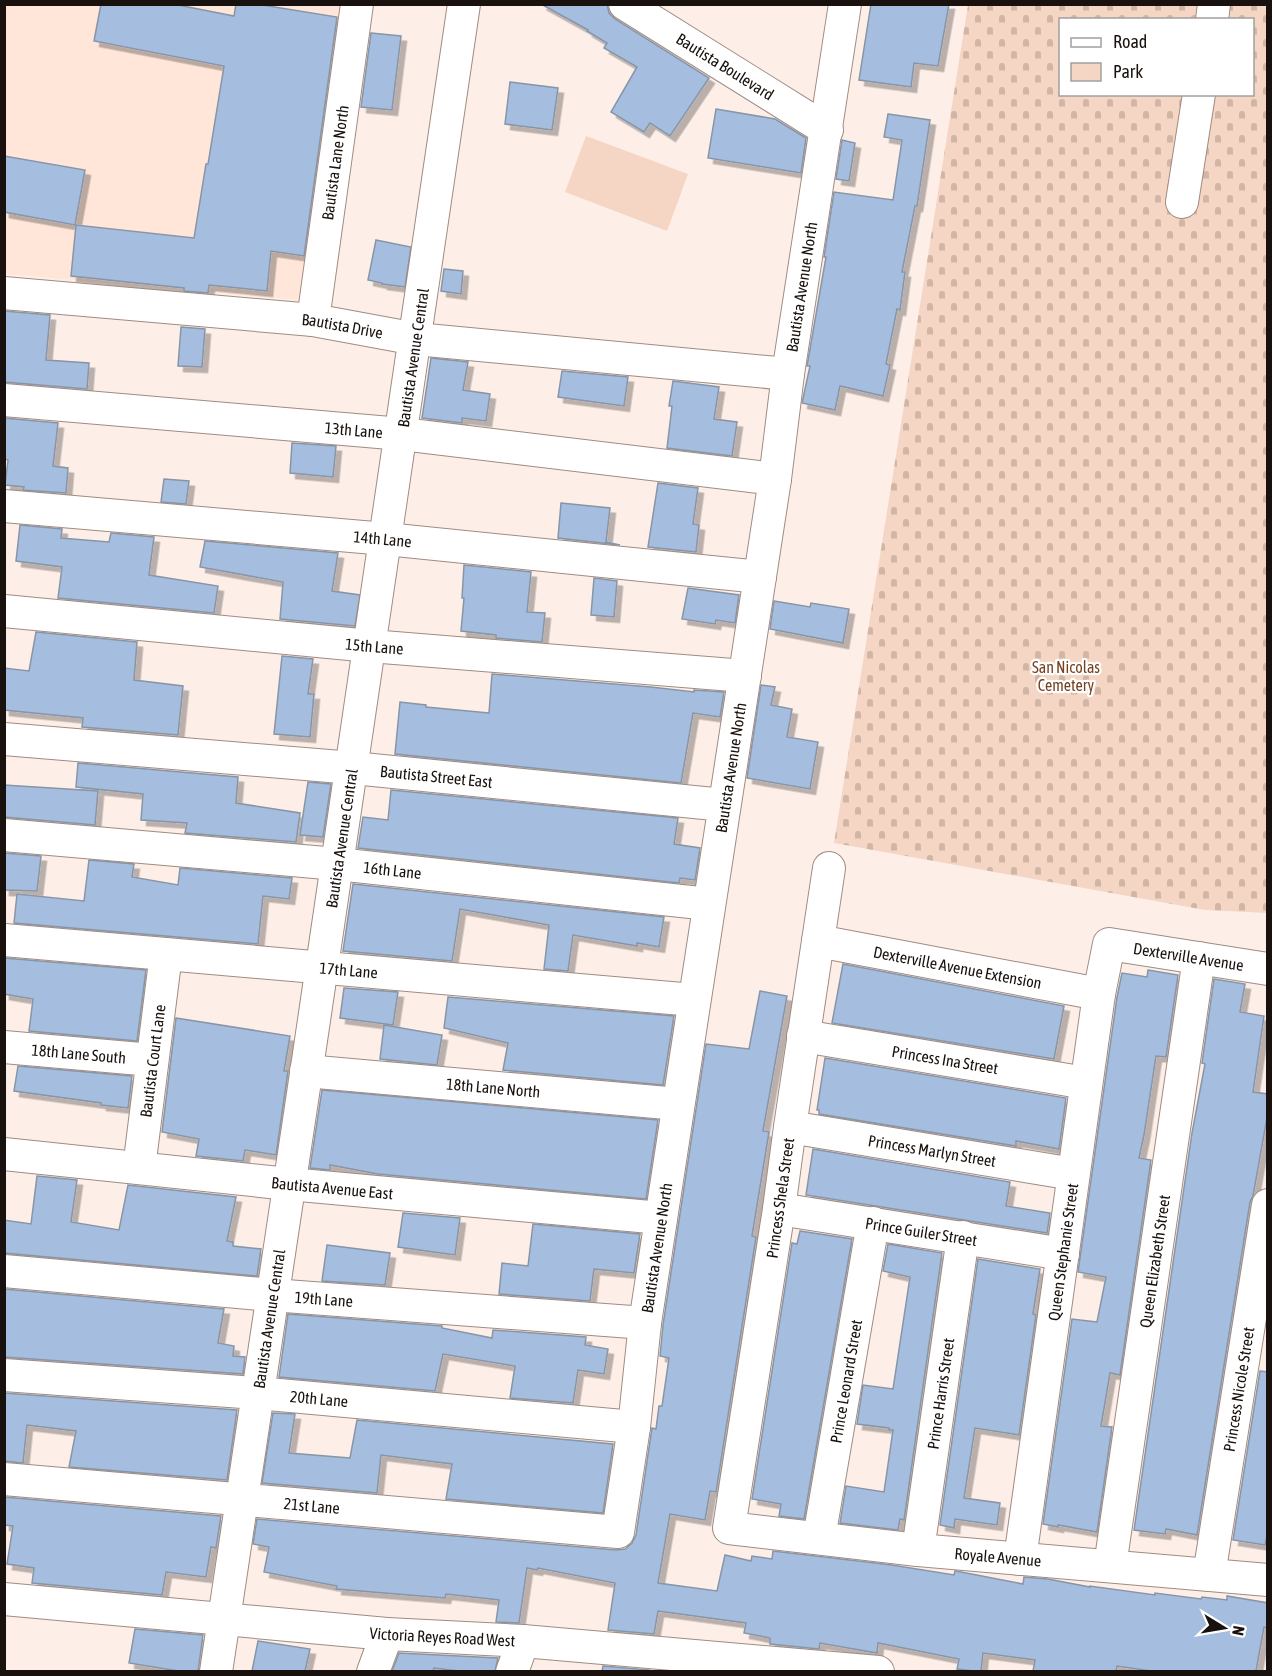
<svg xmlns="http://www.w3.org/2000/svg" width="1272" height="1676" viewBox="0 0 1272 1676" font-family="'Asap Condensed',sans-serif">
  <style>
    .built { fill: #ffe6d9 }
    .cemetery { fill: url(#cemetery-stones); fill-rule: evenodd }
    .green { fill: #f5d5c3 }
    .building { fill: #a5bdde; stroke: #8895a7; stroke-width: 1.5; filter: url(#shadow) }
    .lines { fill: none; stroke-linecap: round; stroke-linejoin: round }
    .minor-casing { stroke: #a08b80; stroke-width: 34 }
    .minor { stroke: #fff; stroke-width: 32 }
    .labels { text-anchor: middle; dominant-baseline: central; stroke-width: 4.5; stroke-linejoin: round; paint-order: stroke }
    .street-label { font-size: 16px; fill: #18110d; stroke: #fff }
    .park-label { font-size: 16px; fill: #754122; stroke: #fff }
  </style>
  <defs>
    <pattern id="cemetery-stones" width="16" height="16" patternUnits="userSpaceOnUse" patternTransform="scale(1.5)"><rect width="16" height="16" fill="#f5d5c3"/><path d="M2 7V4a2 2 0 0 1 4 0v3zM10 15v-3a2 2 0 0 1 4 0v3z" fill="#d1b6a6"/></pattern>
    <filter id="shadow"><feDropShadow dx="5.5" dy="5.5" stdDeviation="0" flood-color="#0004"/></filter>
  </defs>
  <rect width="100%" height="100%" fill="#fdefe8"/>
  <path class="built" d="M4 5H354L309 301 5 274Z"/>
  <path class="cemetery" d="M968 5H1267V913L1205 910 834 843ZM1060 20H1252V94H1060Z"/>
  <path class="green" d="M586 136 688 174 667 231 565 192Z"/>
  <g class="building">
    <path d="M101 4H173L234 16 236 4H256L337 17 304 256 271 251 267 291 209 285 208 293 184 291V288L71 276 76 225 194 238 206 164H208L224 66 94 41Z"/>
    <path d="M541 4H607L609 13 615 19 709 78 670 136 650 123 644 132 611 112 637 67 604 48 607 43 587 31 588 30Z"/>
    <path d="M871 4H949L938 66 914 63 911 87 859 80Z"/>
    <path d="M371 33 401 36 392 110 361 107Z"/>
    <path d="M510 82 558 88 552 130 505 124Z"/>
    <path d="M716 109 775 119 806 138 801 173 708 158Z"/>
    <path d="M888 114 930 120 917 206H915L902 272H905L900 310 897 309 886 364 890 365 883 396 840 386 835 410 802 403 810 366H807L826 257H824L834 192 893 200 902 140 884 137Z"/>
    <path d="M842 140 855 143 849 181 836 179Z"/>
    <path d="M4 156 85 170 75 225 4 212Z"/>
    <path d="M376 240 411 247 405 287 382 284V283L368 280Z"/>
    <path d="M444 269 463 271 461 294 441 291Z"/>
    <path d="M4 311 50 315 46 360 89 363 87 389 4 382Z"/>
    <path d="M181 327 205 329 202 367 178 366Z"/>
    <path d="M431 358 468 362 463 390 490 394 486 421 462 418V423L422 418Z"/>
    <path d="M562 371 628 377 624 406 558 397Z"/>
    <path d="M673 381 719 387 714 419 737 422 732 456 667 448 672 406H669Z"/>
    <path d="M4 418 58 423 53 466 68 468 66 493 23 490 24 487 5 485 8 460 4 459Z"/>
    <path d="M292 443 336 446 333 477 290 473Z"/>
    <path d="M164 479 189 481 186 504 161 502Z"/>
    <path d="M658 483 698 488 693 524 699 525 696 552 648 547Z"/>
    <path d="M561 503 610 508 606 542 620 545 558 538Z"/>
    <path d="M20 525 62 529 61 538 109 542 111 533 154 537 149 575 218 586 214 613 58 598 62 567 16 561Z"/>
    <path d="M205 541 338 553 332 591 360 595 355 626 280 619 283 582 200 567Z"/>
    <path d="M464 565 531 572 527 612 545 613 542 642 496 638V635L461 631 464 598H462Z"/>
    <path d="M594 578 617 581 614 617 591 615Z"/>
    <path d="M688 588 739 595 735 623 716 620 715 624 682 619Z"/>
    <path d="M774 601 810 607 811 603 849 609 843 643 770 629Z"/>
    <path d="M36 632 137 642 134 680 183 686 178 735 82 727 83 718 4 710V668L29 671Z"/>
    <path d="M282 656 313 659 308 694H314L310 737 274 734Z"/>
    <path d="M492 674 651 687 694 692V690L724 692 720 717 693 713 681 783 395 754 400 702 426 705V707L489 713Z"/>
    <path d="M761 685 775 687 771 705 792 709 787 737 818 742 810 789 747 778Z"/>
    <path d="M78 763 238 777 236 803 300 813 296 842 185 833 187 823 141 820 143 794 76 787Z"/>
    <path d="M308 782 331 784 323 837 300 835Z"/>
    <path d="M4 785 98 791 95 825 4 817Z"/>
    <path d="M391 790 678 818 674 844 700 848 695 880 680 878 679 883 358 848 363 817 388 820Z"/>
    <path d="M4 853 41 856 37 891 4 890Z"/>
    <path d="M89 860 134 864 132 877 178 885 180 868 292 878 289 899 263 896 258 944 14 923 17 894 84 901Z"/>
    <path d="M353 884 664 917 659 947 637 943V946L573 935 568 971 544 969 549 925 460 909 452 961 343 951Z"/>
    <path d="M4 958 146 970 137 1041 29 1031 33 999 4 994Z"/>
    <path d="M843 964 1064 1006 1054 1059 832 1023Z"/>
    <path d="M1148 970 1178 975 1166 1057 1156 1056 1144 1135 1139 1158 1151 1160 1120 1375 1110 1373 1101 1426 1112 1427 1097 1532 1058 1525V1527L1043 1524 1072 1319 1097 1322 1106 1277 1078 1272 1117 997 1122 973 1147 977Z"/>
    <path d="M1214 979 1245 984 1240 1012 1264 1016 1253 1092 1268 1094V1112L1253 1196 1250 1202 1197 1535 1166 1529 1165 1534 1134 1530 1192 1133 1205 1064 1202 1063Z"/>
    <path d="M344 988 398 992 393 1025 340 1018Z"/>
    <path d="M760 991 787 996 763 1131 769 1132 752 1236 756 1237 716 1492 710 1491 705 1520 670 1514 658 1583 717 1591 725 1555 751 1561 752 1556 772 1559 773 1551 892 1565 954 1575 955 1571H956L1023 1584 1024 1577 1048 1579 1090 1587V1586L1155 1595V1593L1201 1599 1202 1597 1227 1600V1596L1268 1603V1628L1264 1627 1256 1671H1151L1117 1666 1116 1671H1033L1035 1660 983 1653 981 1671H973L957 1669 959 1659 878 1643 877 1653 820 1643 819 1649 770 1644V1638L744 1633 746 1623 658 1611 654 1634 608 1630 615 1583 538 1568 537 1570 527 1568 519 1623 496 1622 499 1600 446 1594 445 1598 336 1589 337 1586 264 1572 269 1547 253 1544 257 1519 616 1550 625 1549 632 1543 636 1535 652 1428 656 1429 659 1406H662L669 1358 660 1356 663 1325 706 1044 749 1049Z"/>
    <path d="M448 997 674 1016 663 1085 503 1070 508 1043 444 1028Z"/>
    <path d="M176 1018 290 1036 284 1071H288L276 1155 245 1150 243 1161 196 1156 199 1139 162 1132Z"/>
    <path d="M384 1025 442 1035 437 1065 380 1059Z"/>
    <path d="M825 1058 1066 1098 1059 1149 1016 1141V1146L819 1114V1110H817Z"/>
    <path d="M18 1066 132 1076 128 1108 101 1105V1103L14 1091Z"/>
    <path d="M322 1090 658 1120 646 1199 378 1174 330 1165V1170L310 1168Z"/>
    <path d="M813 1149 1010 1182 1006 1206 1050 1213 1047 1233 806 1195Z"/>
    <path d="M37 1176 77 1180 71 1222 119 1230 128 1185 236 1197 227 1241 233 1242V1246L261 1249 257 1276 4 1253V1220L31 1224Z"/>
    <path d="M403 1213 460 1218 455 1255 398 1247Z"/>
    <path d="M533 1224 640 1234 634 1273 594 1269 590 1301 499 1294 502 1263 528 1266Z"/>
    <path d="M800 1231 852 1239 804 1519 779 1516 781 1504 752 1499 792 1243 797 1244Z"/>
    <path d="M888 1244 942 1253 904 1520 900 1519 898 1530 840 1523 846 1486 884 1492 893 1430H889V1428L857 1424 863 1385 893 1389 910 1277 883 1271Z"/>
    <path d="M327 1245 390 1253 385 1285 322 1281Z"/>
    <path d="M978 1259 1040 1269 1033 1314 1036 1315 1019 1435 975 1428 964 1498 1000 1503 997 1525 955 1519 954 1528 940 1525Z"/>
    <path d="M4 1289 224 1309 218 1343 234 1346 233 1356 245 1357 243 1374 4 1357Z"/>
    <path d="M288 1314 442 1326V1328L492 1338 493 1330 586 1337 585 1345 608 1349 604 1374 578 1370 573 1403 510 1398 515 1366 443 1354 435 1391 279 1377Z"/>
    <path d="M1260 1371 1268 1372V1532L1265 1545 1233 1540Z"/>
    <path d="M4 1393 237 1410 227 1480 69 1467 76 1431 27 1425 23 1463 4 1461Z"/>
    <path d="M273 1413 295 1414 289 1453 350 1458 357 1420 613 1444 603 1513 446 1499 452 1464 381 1455 377 1493 262 1483Z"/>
    <path d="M4 1497 221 1516 216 1548 211 1547 206 1577 166 1572 162 1595 32 1583 34 1568 7 1564 13 1526 4 1525Z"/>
    <path d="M135 1629 203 1635 198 1671H178L129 1663Z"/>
    <path d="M258 1641 310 1649 305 1671H252Z"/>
    <path d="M399 1653 498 1658 495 1671H459L434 1668 433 1671H392Z"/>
    <path d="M603 1666 649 1670 648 1671H602Z"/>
  </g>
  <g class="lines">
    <g class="minor-casing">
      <g id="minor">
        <path id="s1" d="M625 4 827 130"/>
        <path d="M1212 20 1214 4"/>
        <path d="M1182 202 1199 94"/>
        <path id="s2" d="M4 293 313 320 416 339 788 374"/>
        <path id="s3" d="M313 320 357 4"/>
        <path id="s4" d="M4 400 402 434 775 479"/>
        <path id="s5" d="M4 506 386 539 760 577"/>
        <path id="s6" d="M4 611 370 646 745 676"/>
        <path id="s7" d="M4 739 353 768 724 805"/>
        <path id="s8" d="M4 835 337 864 709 904"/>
        <path id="s9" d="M829 868 790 1127 779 1209 729 1528 918 1550 1268 1580"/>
        <path id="s10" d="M4 940 694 1000"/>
        <path id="s11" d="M818 941 1099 994"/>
        <path id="s12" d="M803 1036 1086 1083"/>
        <path id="s13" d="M4 1047 152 1060"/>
        <path id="s14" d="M306 1071 678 1104"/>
        <path id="s15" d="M790 1127 1073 1174"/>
        <path id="s16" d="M4 1154 289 1184 661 1218"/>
        <path id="s17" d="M139 1168 166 954"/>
        <path id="s18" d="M779 1209 1063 1254"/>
        <path id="s19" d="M4 1271 272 1295 645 1323"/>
        <path id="s20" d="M4 1375 257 1393 634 1427"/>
        <path id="s21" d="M4 1479 618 1532 634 1427 645 1323 775 479 788 374 845 4"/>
        <path id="s22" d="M819 1538 873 1223"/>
        <path id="s23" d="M918 1550 963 1237"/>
        <path id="s24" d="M1020 1559 1099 994 1109 944 1268 969"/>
        <path id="s25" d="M1110 1566 1199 958"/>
        <path id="s26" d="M1209 1575 1268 1205"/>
        <path id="s27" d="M4 1599 387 1634 523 1641 878 1672"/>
        <path id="s28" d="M216 1672C299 1116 385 561 464 4"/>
        <path d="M373 1672 387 1634"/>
        <path d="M512 1672 523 1641"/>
      </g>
    </g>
    <use href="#minor" class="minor"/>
  </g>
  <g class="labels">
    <g class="street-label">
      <text stroke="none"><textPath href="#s1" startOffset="118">Bautista Boulevard</textPath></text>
      <text stroke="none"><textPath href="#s3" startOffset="159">Bautista Lane North</textPath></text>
      <text stroke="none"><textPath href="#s21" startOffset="1875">Bautista Avenue North</textPath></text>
      <text stroke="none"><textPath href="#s2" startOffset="340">Bautista Drive</textPath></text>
      <text stroke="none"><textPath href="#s28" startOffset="1329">Bautista Avenue Central</textPath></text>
      <text stroke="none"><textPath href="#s4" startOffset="351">13th Lane</textPath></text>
      <text stroke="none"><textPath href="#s5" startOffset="380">14th Lane</textPath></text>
      <text stroke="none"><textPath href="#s6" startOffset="372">15th Lane</textPath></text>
      <text stroke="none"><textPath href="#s21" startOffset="1389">Bautista Avenue North</textPath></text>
      <text stroke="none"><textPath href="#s7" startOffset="434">Bautista Street East</textPath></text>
      <text stroke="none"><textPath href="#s28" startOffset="843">Bautista Avenue Central</textPath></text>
      <text stroke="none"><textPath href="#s8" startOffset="390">16th Lane</textPath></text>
      <text stroke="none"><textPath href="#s24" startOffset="702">Dexterville Avenue</textPath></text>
      <text stroke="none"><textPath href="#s11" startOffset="142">Dexterville Avenue Extension</textPath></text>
      <text stroke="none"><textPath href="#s10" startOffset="346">17th Lane</textPath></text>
      <text stroke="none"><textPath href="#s13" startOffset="75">18th Lane South</textPath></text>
      <text stroke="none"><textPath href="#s12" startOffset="144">Princess Ina Street</textPath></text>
      <text stroke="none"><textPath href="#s17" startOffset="108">Bautista Court Lane</textPath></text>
      <text stroke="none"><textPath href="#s14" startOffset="188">18th Lane North</textPath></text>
      <text stroke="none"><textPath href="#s15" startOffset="144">Princess Marlyn Street</textPath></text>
      <text stroke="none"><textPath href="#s16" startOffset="330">Bautista Avenue East</textPath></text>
      <text transform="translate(780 1198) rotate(-82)">Princess Shela Street</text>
      <text stroke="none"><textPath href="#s18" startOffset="144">Prince Guiler Street</textPath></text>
      <text stroke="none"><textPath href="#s21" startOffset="903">Bautista Avenue North</textPath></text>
      <text stroke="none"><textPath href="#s24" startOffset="310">Queen Stephanie Street</textPath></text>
      <text stroke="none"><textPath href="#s25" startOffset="308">Queen Elizabeth Street</textPath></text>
      <text stroke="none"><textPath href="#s19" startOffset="321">19th Lane</textPath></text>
      <text stroke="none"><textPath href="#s28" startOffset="357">Bautista Avenue Central</textPath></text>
      <text stroke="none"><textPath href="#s22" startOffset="159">Prince Leonard Street</textPath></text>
      <text stroke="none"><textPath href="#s26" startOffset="188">Princess Nicole Street</textPath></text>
      <text stroke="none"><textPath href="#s23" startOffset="158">Prince Harris Street</textPath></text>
      <text stroke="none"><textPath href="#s20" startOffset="316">20th Lane</textPath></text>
      <text stroke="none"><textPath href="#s21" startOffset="309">21st Lane</textPath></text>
      <text stroke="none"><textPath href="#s9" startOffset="938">Royale Avenue</textPath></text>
      <text stroke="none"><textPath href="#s27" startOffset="440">Victoria Reyes Road West</textPath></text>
    </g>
    <g class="park-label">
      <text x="1066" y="667">San Nicolas<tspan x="1066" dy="18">Cemetery</tspan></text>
    </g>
  </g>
  <rect width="1272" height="1676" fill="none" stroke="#18110d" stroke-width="12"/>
  <rect x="1059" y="18" width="195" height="78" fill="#ffffff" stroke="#a3a09e" stroke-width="1.5"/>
  <rect x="1071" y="38" width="30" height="9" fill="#ffffff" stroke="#a3a09e" stroke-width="1.5"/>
  <text x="1113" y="48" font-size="18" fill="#18110d">Road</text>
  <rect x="1071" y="63" width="30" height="18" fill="#f5d5c3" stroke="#a3a09e" stroke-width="1.5"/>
  <text x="1113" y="78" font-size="18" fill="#18110d">Park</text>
  <g transform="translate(1224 1628) rotate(101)" stroke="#ffffff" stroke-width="4.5" paint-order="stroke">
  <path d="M0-4.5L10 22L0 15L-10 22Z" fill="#18110d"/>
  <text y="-9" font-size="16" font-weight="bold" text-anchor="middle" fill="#18110d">N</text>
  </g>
</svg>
